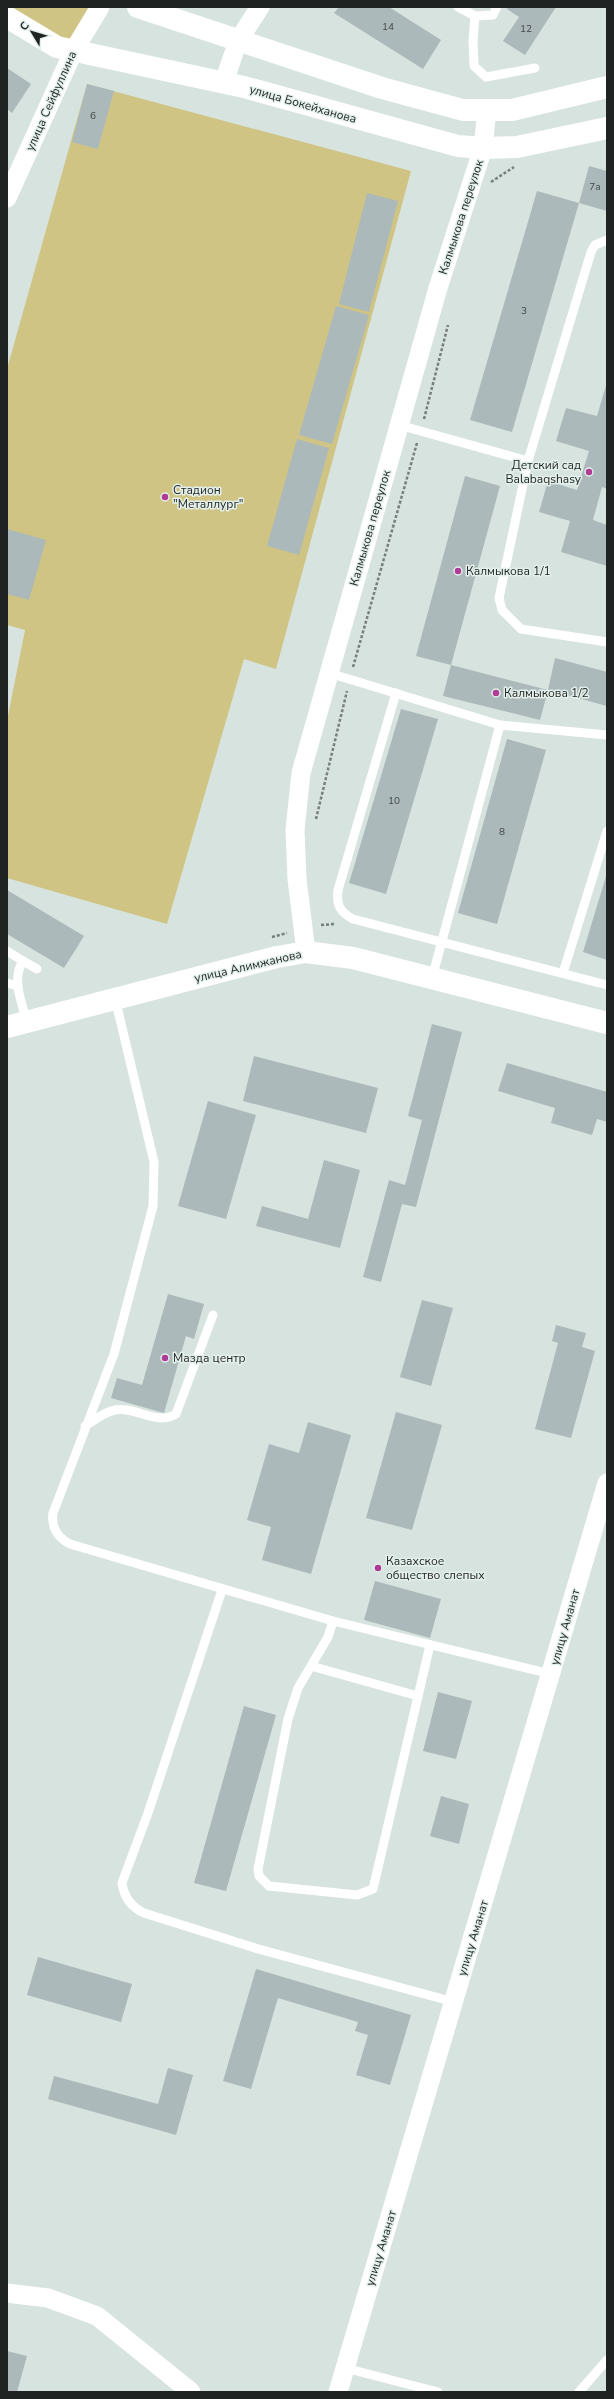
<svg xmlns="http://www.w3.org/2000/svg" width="614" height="2399" viewBox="0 0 614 2399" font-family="'Nunito Sans',sans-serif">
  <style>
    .green { fill: #cfc483 }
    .building { fill: #acb9ba }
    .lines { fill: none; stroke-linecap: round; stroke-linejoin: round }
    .path { stroke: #777e7b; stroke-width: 2.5; stroke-dasharray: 3 2; stroke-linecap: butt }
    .service { stroke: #fff; stroke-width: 9 }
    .minor { stroke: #fff; stroke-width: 19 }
    .tertiary { stroke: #fff; stroke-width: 22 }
    .poi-dot { fill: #ae3c96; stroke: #e4f0eb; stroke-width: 1.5 }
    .labels { text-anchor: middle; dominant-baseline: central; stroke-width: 3; stroke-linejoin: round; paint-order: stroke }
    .number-label { font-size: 10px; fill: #424847 }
    .street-label { font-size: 12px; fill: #1f2321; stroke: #e4f0eb }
    .poi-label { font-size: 12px; fill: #1f2321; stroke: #e4f0eb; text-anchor: start }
  </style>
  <rect width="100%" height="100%" fill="#d7e3de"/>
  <g class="green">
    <path d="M7 7H95L69 43Z"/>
    <path d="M87 84 411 171 276 669 244 659 167 924 7 878V721L25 630 7 625V369Z"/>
  </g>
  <g class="building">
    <path d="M339 7H389L441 40 423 69 334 13Z"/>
    <path d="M508 7H556L525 55 503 41 519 17 507 9Z"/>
    <path d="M7 68 31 84 12 113 7 109Z"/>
    <path d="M87 84 114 91 98 149 72 142Z"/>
    <path d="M589 166 607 171V211L579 203 512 432 470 420 537 191 579 203Z"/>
    <path d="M367 193 398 201 369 312 339 304Z"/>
    <path d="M336 306 369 315 332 444 299 435Z"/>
    <path d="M607 382V489L602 487 593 520 607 525V566L561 552 570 521 539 512 548 481 577 490 589 451 556 441 566 408 597 416Z"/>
    <path d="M297 439 329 448 299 555 267 546Z"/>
    <path d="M465 476 500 486 451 665 416 656Z"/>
    <path d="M7 529 46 540 29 600 7 594Z"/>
    <path d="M555 658 607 672V706L548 690Z"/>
    <path d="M451 665 548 690 540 720 443 696Z"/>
    <path d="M401 709 438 719 386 894 349 883Z"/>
    <path d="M507 739 546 750 497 924 458 913Z"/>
    <path d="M607 873V960L583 952Z"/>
    <path d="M7 890 84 936 64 968 7 934Z"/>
    <path d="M432 1024 462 1032 416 1207 402 1204 381 1282 363 1277 389 1180 405 1185 422 1120 408 1116Z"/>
    <path d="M254 1056 378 1088 366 1133 243 1101Z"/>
    <path d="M507 1063 607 1092V1122L597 1119 592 1135 551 1123 555 1108 498 1091Z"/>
    <path d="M208 1101 256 1115 226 1219 178 1206Z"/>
    <path d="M324 1160 360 1170 340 1248 256 1226 262 1206 308 1219Z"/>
    <path d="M168 1294 204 1304 194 1339 186 1336 164 1413 111 1398 117 1378 142 1385Z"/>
    <path d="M422 1300 453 1308 431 1386 400 1377Z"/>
    <path d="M556 1325 586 1333 582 1347 595 1351 571 1438 535 1429 558 1343 552 1341Z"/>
    <path d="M396 1412 442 1425 412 1530 366 1518Z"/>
    <path d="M308 1422 351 1435 311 1574 262 1560 271 1527 247 1520 269 1444 299 1453Z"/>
    <path d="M375 1581 441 1599 430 1638 364 1620Z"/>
    <path d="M438 1692 472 1701 456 1759 423 1751Z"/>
    <path d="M244 1706 276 1715 226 1891 194 1883Z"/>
    <path d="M441 1796 469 1804 459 1844 430 1836Z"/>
    <path d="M38 1957 132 1984 121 2022 27 1995Z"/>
    <path d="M256 1969 411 2015 390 2085 356 2075 368 2035 355 2031 358 2022 278 1998 251 2089 223 2081Z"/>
    <path d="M168 2068 193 2075 176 2135 48 2099 54 2076 158 2104Z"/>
    <path d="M7 2351 27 2356 17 2392H7Z"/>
  </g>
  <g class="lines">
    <g class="path">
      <path d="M491 182 514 167"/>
      <path d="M424 419 448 325"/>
      <path d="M353 667 417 443"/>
      <path d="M316 819 347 691"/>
      <path d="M321 925 335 924"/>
      <path d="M272 937 287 933"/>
    </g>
    <g class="service">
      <path d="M458 7 475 16 493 15 497 7"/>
      <path d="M475 16 473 41 474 66 486 77 535 68"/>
      <path d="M399 425 528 461 591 252 595 245 607 240"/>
      <path d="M528 461 499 598 502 610 521 629 607 642"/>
      <path d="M329 673 500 725 607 735"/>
      <path d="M396 693 338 890C336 905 340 912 353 919L607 985"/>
      <path d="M7 951 23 961"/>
      <path d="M563 973 607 831"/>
      <path d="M432 978 500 725"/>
      <path d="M7 983 18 986"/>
      <path d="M115 998 154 1162 153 1206 114 1354 53 1513C51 1527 58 1538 70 1544L333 1621 551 1674"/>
      <path d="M27 1022C22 1003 11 979 23 961L37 969"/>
      <path d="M85 1426C95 1420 104 1412 115 1410 135 1406 157 1426 176 1414L213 1315"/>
      <path d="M222 1590 148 1813 122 1883C124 1897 131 1907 144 1913L255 1948 454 2002"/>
      <path d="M333 1621 328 1637 298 1688 288 1719 258 1869 259 1876 269 1886 357 1895 373 1889 430 1645"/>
      <path d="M311 1666 418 1696"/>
      <path d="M345 2368 438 2392"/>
      <path d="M579 2392 607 2360"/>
    </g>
    <g class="minor">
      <path d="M224 82 238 41 260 7"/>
      <path d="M7 198 74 50 100 7"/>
      <path d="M306 952 297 879 295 830 301 773 438 288 483 148 487 110"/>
      <path d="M7 2293 48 2298 97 2316 191 2392"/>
      <path d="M338 2392 607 1483"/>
    </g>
    <g class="tertiary">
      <path d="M138 7 382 88 463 110H512L607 87"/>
      <path d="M7 17 57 47 244 87 458 146 483 148 517 147 607 128"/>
      <path d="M7 1027 277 957 306 952 353 958 607 1023"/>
    </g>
  </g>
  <g class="poi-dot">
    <circle cx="589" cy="472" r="4"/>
    <circle cx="165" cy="497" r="4"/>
    <circle cx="458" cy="571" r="4"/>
    <circle cx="496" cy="693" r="4"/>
    <circle cx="165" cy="1358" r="4"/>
    <circle cx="378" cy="1568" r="4"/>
  </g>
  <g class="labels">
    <g class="number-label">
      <text x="388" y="27">14</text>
      <text x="526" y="29">12</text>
      <text x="93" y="116">6</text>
      <text x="595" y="187">7а</text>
      <text x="524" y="311">3</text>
      <text x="394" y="801">10</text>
      <text x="502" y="832">8</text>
    </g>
    <g class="street-label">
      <text transform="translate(51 101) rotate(-66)">улица Сейфуллина</text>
      <text transform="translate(303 104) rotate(16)">улица Бокейханова</text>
      <text transform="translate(461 217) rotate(-72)">Калмыкова переулок</text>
      <text transform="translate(370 528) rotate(-74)">Калмыкова переулок</text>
      <text transform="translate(248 966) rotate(-13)">улица Алимжанова</text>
      <text transform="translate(565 1627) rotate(-74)">улицу Аманат</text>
      <text transform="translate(473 1938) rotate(-73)">улицу Аманат</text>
      <text transform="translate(381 2248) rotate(-73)">улицу Аманат</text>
    </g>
    <g class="poi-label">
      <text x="581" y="465" text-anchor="end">Детский сад<tspan x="581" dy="14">Balabaqshasy</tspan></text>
      <text x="173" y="490">Стадион<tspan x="173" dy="14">"Металлург"</tspan></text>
      <text x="466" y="571">Калмыкова 1/1</text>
      <text x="504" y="693">Калмыкова 1/2</text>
      <text x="173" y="1358">Мазда центр</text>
      <text x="386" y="1561">Казахское<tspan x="386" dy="14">общество слепых</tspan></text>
    </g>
  </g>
  <rect width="614" height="2399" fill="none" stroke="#1f2321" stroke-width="16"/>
  <g transform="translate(32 32) rotate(308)" stroke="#e4f0eb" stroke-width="3" paint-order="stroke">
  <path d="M0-3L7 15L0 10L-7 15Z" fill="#1f2321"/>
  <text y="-6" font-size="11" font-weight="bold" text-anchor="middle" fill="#1f2321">С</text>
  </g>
</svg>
